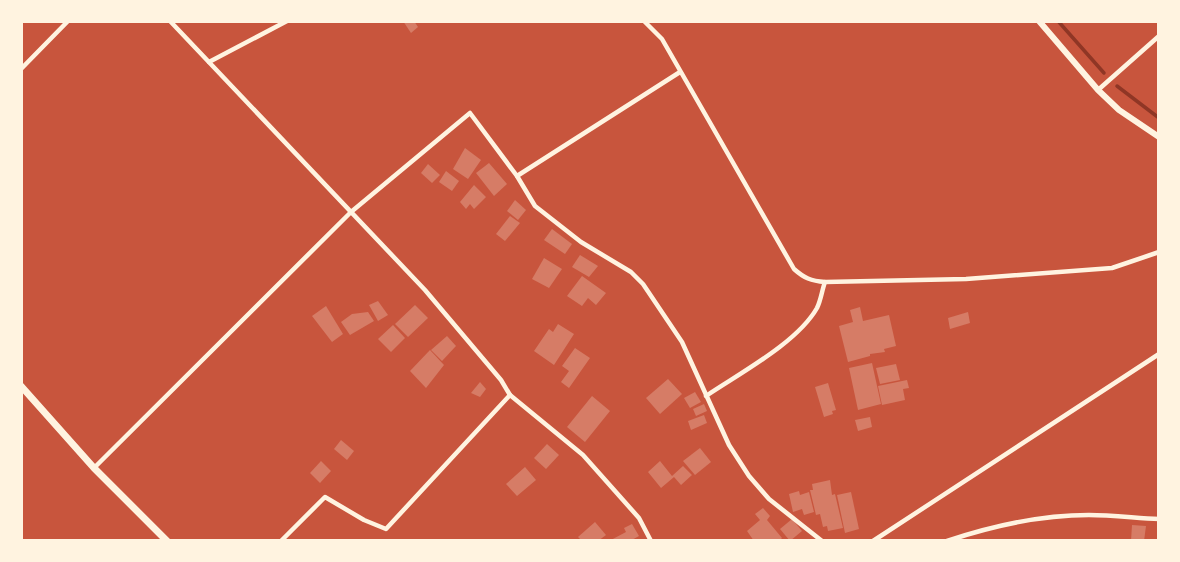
<svg xmlns="http://www.w3.org/2000/svg" width="1180" height="562" viewBox="0 0 1180 562" font-family="'PT Sans Narrow',sans-serif">
  <style>
    .lines { fill: none; stroke-linecap: round; stroke-linejoin: round }
    .stream { stroke: #8f3625; stroke-width: 3.5 }
    .building { fill: #d67c66 }
    .minor { stroke: #fff3e0; stroke-width: 4.5 }
    .tertiary { stroke: #fff3e0; stroke-width: 6 }
    .secondary { stroke: #fff3e0; stroke-width: 7 }
  </style>
  <rect width="100%" height="100%" fill="#c8553d"/>
  <g class="lines">
    <g class="stream">
      <path d="M1058 21 1104 73"/>
      <path d="M1117 86 1159 118"/>
    </g>
  </g>
  <g class="building">
    <path d="M403 21H414L418 27 411 33Z"/>
    <path d="M465 148 481 160 468 179 453 169Z"/>
    <path d="M489 163 507 184 494 196 476 173Z"/>
    <path d="M428 164 440 175 432 183 421 173Z"/>
    <path d="M446 171 459 181 452 191 439 182Z"/>
    <path d="M474 185 486 197 474 209 470 204 466 209 460 202Z"/>
    <path d="M515 200 526 210 518 220 507 211Z"/>
    <path d="M510 216 520 223 505 241 496 234Z"/>
    <path d="M552 229 572 244 565 254 544 240Z"/>
    <path d="M580 255 598 266 589 277 572 267Z"/>
    <path d="M544 258 562 269 549 288 532 279Z"/>
    <path d="M582 276 606 293 596 305 588 298 582 306 567 296Z"/>
    <path d="M378 301 388 315 378 321 369 305Z"/>
    <path d="M415 305 428 318 408 337 395 324Z"/>
    <path d="M326 306 343 334 332 342 312 316Z"/>
    <path d="M860 307 863 321 889 315 896 346 884 349 885 352 870 354V356L848 362 839 326 853 322 850 310Z"/>
    <path d="M368 312 374 321 350 335 341 322 352 314Z"/>
    <path d="M968 312 970 323 950 329 948 318Z"/>
    <path d="M558 324 574 334 554 365 534 351 549 329 553 332Z"/>
    <path d="M393 325 405 338 391 352 378 339Z"/>
    <path d="M447 336 456 346 442 361 431 350Z"/>
    <path d="M575 348 590 358 569 388 561 382 569 371 562 366Z"/>
    <path d="M430 350 444 365 426 388 410 371Z"/>
    <path d="M872 363 881 404 858 410 849 368Z"/>
    <path d="M896 364 900 380 880 384 876 368Z"/>
    <path d="M668 379 682 394 660 414 646 398Z"/>
    <path d="M907 380 909 388 903 389 905 400 882 405 878 386Z"/>
    <path d="M480 382 486 389 480 397 471 393Z"/>
    <path d="M828 383 836 410 832 411 833 414 824 417 815 387Z"/>
    <path d="M695 392 701 402 690 408 684 398Z"/>
    <path d="M592 396 610 411 585 442 567 427Z"/>
    <path d="M704 404 707 411 696 416 693 409Z"/>
    <path d="M704 415 707 423 691 430 688 421Z"/>
    <path d="M870 417 872 427 858 431 855 420Z"/>
    <path d="M341 440 354 451 347 460 334 449Z"/>
    <path d="M547 444 559 455 546 469 534 458Z"/>
    <path d="M700 448 711 462 695 475 683 461Z"/>
    <path d="M321 461 331 471 320 483 310 473Z"/>
    <path d="M660 461 672 476 683 466 692 475 681 485 674 477 661 488 648 472Z"/>
    <path d="M525 467 536 480 517 496 506 484Z"/>
    <path d="M830 480 832 495 835 494 843 528 828 531 827 526 823 527 820 514 816 515 810 490H813L812 484Z"/>
    <path d="M799 491 800 495 809 492 814 512 804 515 802 509 793 512 789 494Z"/>
    <path d="M851 492 859 529 845 533 837 495Z"/>
    <path d="M763 508 770 516 767 520 782 538 779 541H754L747 531 760 520 755 514Z"/>
    <path d="M792 519 802 531 790 541 780 529Z"/>
    <path d="M595 522 606 535 598 541H582L578 537Z"/>
    <path d="M632 524 639 536 630 541H609L626 532 624 528Z"/>
    <path d="M1132 525 1146 526 1144 541H1131Z"/>
  </g>
  <g class="lines">
    <g class="minor">
      <path d="M170 21 425 290 501 380 510 395 583 455 639 518 651 541"/>
      <path d="M644 21 662 39 794 269C804 278 811 281 825 282L966 279 1112 268 1159 252"/>
      <path d="M209 62 287 21"/>
      <path d="M21 69 68 21"/>
      <path d="M1098 90 1159 36"/>
      <path d="M517 176 680 72"/>
      <path d="M706 396C740 373 797 343 817 308 821 300 822 290 825 282"/>
      <path d="M94 468 351 212 470 113 517 176 535 206 581 242 631 272 643 284 682 342 729 445 749 476 769 499 822 541"/>
      <path d="M281 541 325 497 364 520 386 529 510 395"/>
      <path d="M873 541 1159 354"/>
      <path d="M947 541C992 526 1041 515 1089 515 1112 515 1136 518 1159 519"/>
    </g>
    <path class="tertiary" d="M1039 21 1098 90 1119 110 1159 137"/>
    <path class="secondary" d="M21 386 94 468 167 541"/>
  </g>
  <rect width="1180" height="562" fill="none" stroke="#fff3e0" stroke-width="46"/>
</svg>
